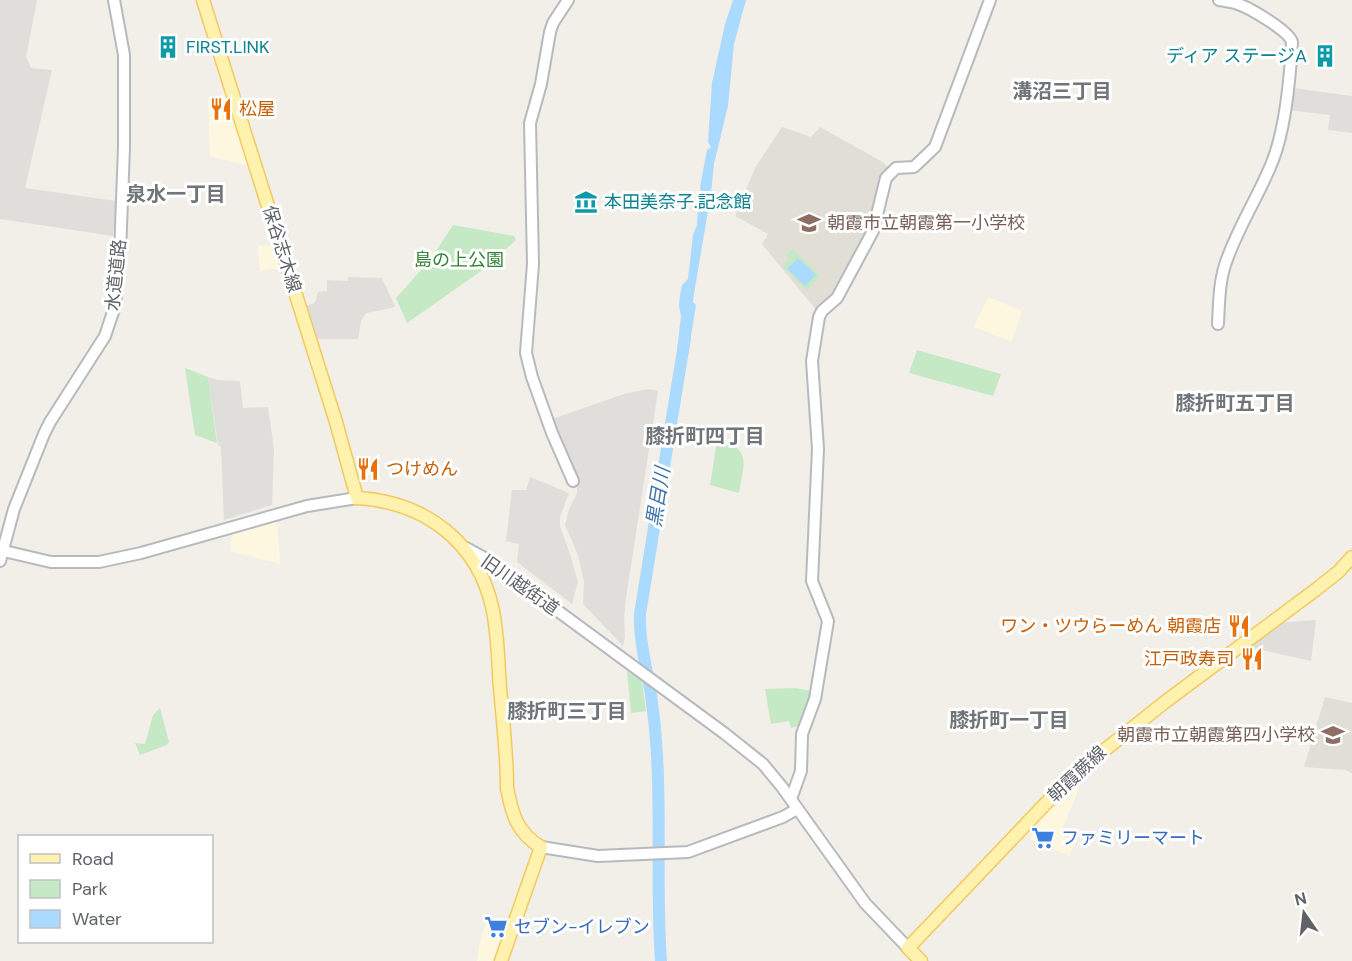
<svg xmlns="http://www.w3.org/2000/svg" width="1352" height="961" viewBox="0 0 1352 961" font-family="'DM Sans','Noto Sans JP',sans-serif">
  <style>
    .commercial { fill: #fef7e0 }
    .industrial { fill: #e0deda }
    .education { fill: #e1ded6 }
    .green { fill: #c5e8c5 }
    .water { fill: #aadaff }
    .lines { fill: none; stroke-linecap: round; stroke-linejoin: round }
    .river { stroke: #aadaff; stroke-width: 12 }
    .secondary-casing { stroke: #b6babf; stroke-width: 14 }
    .primary-casing { stroke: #f2c960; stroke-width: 15 }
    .secondary { stroke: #fff; stroke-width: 10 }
    .primary { stroke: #fff2af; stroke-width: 12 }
    .labels { text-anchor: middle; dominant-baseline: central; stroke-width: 6; stroke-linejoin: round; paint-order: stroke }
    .culture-label { font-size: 18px; fill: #0d838f; stroke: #fff; text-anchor: start }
    .food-label { font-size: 18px; fill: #c56008; stroke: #fff; text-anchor: start }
    .education-label { font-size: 18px; fill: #785e54; stroke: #fff; text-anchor: start }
    .street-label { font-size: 18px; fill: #5f6368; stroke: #fff }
    .park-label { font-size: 18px; fill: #348238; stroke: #fff }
    .shop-label { font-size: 18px; fill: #366cbe; stroke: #fff; text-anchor: start }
    .neighbourhood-label { font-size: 20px; font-weight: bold; fill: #70757a; stroke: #fff }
    .water-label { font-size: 20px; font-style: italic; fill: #4174aa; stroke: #fff }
  </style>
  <rect width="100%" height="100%" fill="#f1efe8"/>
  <g class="commercial">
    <path d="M227 93 247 157 248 166 210 156 208 98Z"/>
    <path d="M276 245 283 268 260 271 258 246Z"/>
    <path d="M988 297 1022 311 1012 340 1010 341 974 327Z"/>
    <path d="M277 522 280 564 230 551 232 534Z"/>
    <path d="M1072 786 1079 789 1060 835 1075 841 1070 856 1030 839 1035 820 1067 787Z"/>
    <path d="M488 918 509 925 497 961H477L480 941Z"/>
  </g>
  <g class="industrial">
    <path d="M0 0H37L26 57 31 68 52 70 25 188 116 201 113 236 0 219Z"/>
    <path d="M1293 88 1352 96V133L1328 130 1330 115 1288 110Z"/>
    <path d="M348 277 382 278 395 306 392 308 366 313 361 321 358 339H315L305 306 315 303 318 292 327 291V280L348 281Z"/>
    <path d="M208 377 218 380 240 381 243 408 268 407 274 449 272 505 224 520 221 447 218 445Z"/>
    <path d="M648 389 658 391 626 598 624 618 625 637 623 646 583 604 584 581 578 555 565 525 569 509 577 493V480L552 419 624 394Z"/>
    <path d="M530 477 569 493 560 517V526L571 557 578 582 572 604 517 562 519 544 506 541 512 490H526Z"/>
    <path d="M1316 620 1311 661 1253 648 1257 637 1276 623Z"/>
  </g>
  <g class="education">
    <path d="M782 127 811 137 820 127 881 161 889 168 869 230 835 295 817 311 762 244 768 234 735 216 755 168Z"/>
    <path d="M1325 697 1352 703V773L1345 770 1304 767Z"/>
  </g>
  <g class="green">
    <path d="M453 225 514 236 516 240 500 254 483 258 484 269 407 323 396 298 430 260Z"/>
    <path d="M793 249 820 276 806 290 782 266 789 259 786 255Z"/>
    <path d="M917 350 1001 374 993 396 909 373Z"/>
    <path d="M185 368 208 377 217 443 195 435Z"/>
    <path d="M718 435C751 454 745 458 739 493L710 485Z"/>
    <path d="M627 671 642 681 646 711 631 713Z"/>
    <path d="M795 688 812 691 802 725 791 728 789 721 771 724 765 689Z"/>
    <path d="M160 708 169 742 167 745 140 755 135 743 145 744 153 715Z"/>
  </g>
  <g class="water">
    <path d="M733 0H746L734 44 728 106 714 164 711 193 694 294 693 302 696 305 688 355 677 351 681 316 679 306 680 295 682 285 688 279 693 235 697 225 698 201 701 193 700 187 707 150 711 147 708 142 712 83 725 24Z"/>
    <path d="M798 258 816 275 805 286 787 269Z"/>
  </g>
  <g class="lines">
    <path class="river" d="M661 961C656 892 661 823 657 755 656 735 654 715 651 695 647 668 639 642 640 614L685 338"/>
    <g class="secondary-casing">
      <g id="secondary">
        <path d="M568 0 553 23 550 32 541 84 530 123 533 264 526 353 532 377 552 433 573 481"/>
        <path d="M1218 324C1219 304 1219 284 1225 265 1237 228 1259 196 1273 160 1286 126 1290 79 1292 42 1289 31 1250 8 1238 4 1232 2 1225 1 1219 0"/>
        <path d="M466 548 490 561 724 733 763 764 782 787 865 903 908 948"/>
        <path d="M0 550 51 562H99L141 553 307 506 357 498"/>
        <path d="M0 561 14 509 44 434 50 422 105 336 115 306 120 253 124 147V55L114 0"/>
        <path d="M791 799 801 771 802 734 815 699 828 621 812 581 818 449 812 361 819 317 822 311 837 298 873 231 886 178 896 168 914 167 935 147 990 0"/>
        <path d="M541 847 598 856 688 852 783 817 797 809"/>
      </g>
    </g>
    <g class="primary-casing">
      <g id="primary">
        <path d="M203 0 336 422 357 498C425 502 479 542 493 611 498 636 498 663 500 688 503 721 507 755 507 788 512 814 517 833 541 847L501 961"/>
        <path d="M921 961 908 948 1072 776 1165 702 1318 588 1338 572 1352 557"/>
      </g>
    </g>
    <use href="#secondary" class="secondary"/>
    <use href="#primary" class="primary"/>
  </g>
  <defs>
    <g id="building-bare" transform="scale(1.8)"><path d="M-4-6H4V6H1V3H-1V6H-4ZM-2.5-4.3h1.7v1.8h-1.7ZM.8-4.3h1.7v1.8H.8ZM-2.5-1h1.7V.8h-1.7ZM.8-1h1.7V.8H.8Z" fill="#0f9aa8" stroke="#fff" stroke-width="2.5" paint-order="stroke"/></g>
    <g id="restaurant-bare" transform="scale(1.8)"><path d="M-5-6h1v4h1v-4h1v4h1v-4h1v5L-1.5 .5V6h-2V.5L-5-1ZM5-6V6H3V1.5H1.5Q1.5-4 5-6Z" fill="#e8710a" stroke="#fff" stroke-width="2.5" paint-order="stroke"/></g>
    <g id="museum-bare" transform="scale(1.8)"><path d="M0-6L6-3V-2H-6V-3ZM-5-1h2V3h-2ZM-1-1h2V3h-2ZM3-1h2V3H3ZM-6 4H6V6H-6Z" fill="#0f9aa8" stroke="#fff" stroke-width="2.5" paint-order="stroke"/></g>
    <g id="school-bare" transform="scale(1.8)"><path d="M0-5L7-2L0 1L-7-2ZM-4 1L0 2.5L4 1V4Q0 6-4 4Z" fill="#8d6e63" stroke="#fff" stroke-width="2.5" paint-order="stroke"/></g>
    <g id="supermarket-bare" transform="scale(1.8)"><path d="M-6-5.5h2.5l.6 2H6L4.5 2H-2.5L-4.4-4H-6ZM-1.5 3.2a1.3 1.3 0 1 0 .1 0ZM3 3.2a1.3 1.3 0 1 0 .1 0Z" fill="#3f7fe0" stroke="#fff" stroke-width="2.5" paint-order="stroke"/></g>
  </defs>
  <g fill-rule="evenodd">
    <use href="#building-bare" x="168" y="47"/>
    <use href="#building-bare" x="1325" y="56"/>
    <use href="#restaurant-bare" x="221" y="109"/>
    <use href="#museum-bare" x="586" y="202"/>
    <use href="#school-bare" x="809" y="223"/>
    <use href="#restaurant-bare" x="368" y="469"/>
    <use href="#restaurant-bare" x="1239" y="626"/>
    <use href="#restaurant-bare" x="1252" y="659"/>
    <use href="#school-bare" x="1333" y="735"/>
    <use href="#supermarket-bare" x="1043" y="838"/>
    <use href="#supermarket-bare" x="496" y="927"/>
  </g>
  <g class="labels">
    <g class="culture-label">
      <text x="186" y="47">FIRST.LINK</text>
      <text x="1307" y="56" text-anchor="end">ディア ステージA</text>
      <text x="604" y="202">本田美奈子.記念館</text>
    </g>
    <g class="food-label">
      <text x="239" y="109">松屋</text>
      <text x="386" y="469">つけめん</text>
      <text x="1221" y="626" text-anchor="end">ワン・ツウらーめん 朝霞店</text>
      <text x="1234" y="659" text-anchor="end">江戸政寿司</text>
    </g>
    <g class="education-label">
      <text x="827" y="223">朝霞市立朝霞第一小学校</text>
      <text x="1315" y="735" text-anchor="end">朝霞市立朝霞第四小学校</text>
    </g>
    <g class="street-label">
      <text transform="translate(282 249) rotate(73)">保谷志木線</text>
      <text transform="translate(116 275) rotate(-84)">水道道路</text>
      <text transform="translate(520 585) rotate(35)">旧川越街道</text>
      <text transform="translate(1077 774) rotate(-43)">朝霞蕨線</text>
    </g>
    <g class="park-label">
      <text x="459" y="260">島の上公園</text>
    </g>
    <g class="shop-label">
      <text x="1061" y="838">ファミリーマート</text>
      <text x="514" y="927">セブン-イレブン</text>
    </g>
    <g class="neighbourhood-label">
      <text x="1062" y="91">溝沼三丁目</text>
      <text x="176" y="194">泉水一丁目</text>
      <text x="1235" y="403">膝折町五丁目</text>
      <text x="705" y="436">膝折町四丁目</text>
      <text x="567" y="711">膝折町三丁目</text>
      <text x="1009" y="720">膝折町一丁目</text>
    </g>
    <g class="water-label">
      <text transform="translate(658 497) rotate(-81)">黒目川</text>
    </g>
  </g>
  <rect x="18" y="835" width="195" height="108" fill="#ffffff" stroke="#bfc1c3" stroke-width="1.5"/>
  <rect x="30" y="854" width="30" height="9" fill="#fff2af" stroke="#bfc1c3" stroke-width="1.5"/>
  <text x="72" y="865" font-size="18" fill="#5f6368">Road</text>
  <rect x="30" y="880" width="30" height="18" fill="#c5e8c5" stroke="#bfc1c3" stroke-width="1.5"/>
  <text x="72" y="895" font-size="18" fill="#5f6368">Park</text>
  <rect x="30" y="910" width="30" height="18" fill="#aadaff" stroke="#bfc1c3" stroke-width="1.5"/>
  <text x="72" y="925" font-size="18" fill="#5f6368">Water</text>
  <g transform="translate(1304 913) rotate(346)" stroke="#ffffff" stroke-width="4.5" paint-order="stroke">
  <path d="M0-4.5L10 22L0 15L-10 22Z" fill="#5f6368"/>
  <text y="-9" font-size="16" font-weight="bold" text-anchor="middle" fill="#5f6368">N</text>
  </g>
</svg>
